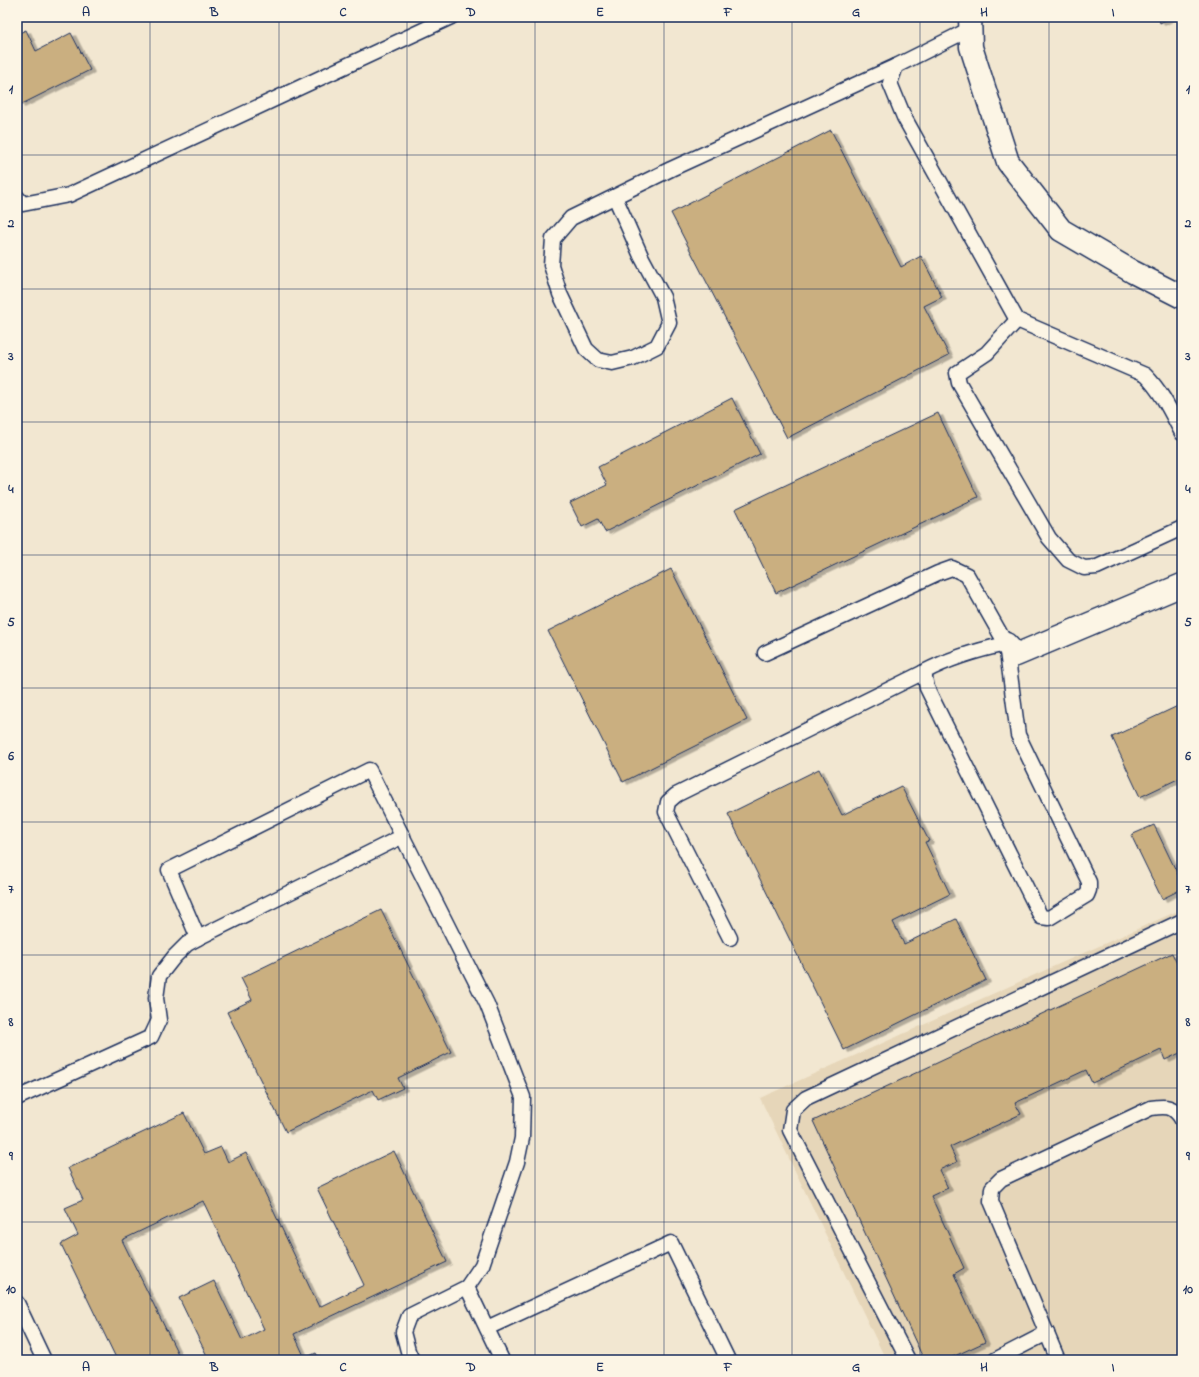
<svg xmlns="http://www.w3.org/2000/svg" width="1199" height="1377" viewBox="0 0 1199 1377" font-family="'Indie Flower',sans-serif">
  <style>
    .built { fill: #e6d6b9 }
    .building { fill: #caaf80; stroke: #1b2f5e; filter: url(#shadow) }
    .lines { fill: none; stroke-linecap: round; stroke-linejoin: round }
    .service-casing { stroke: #1b2f5e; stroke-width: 17 }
    .minor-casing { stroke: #1b2f5e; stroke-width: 25 }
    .service { stroke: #fcf5e5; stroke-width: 14 }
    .minor { stroke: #fcf5e5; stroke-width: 22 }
    .grid { fill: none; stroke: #1b2f5e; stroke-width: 1; stroke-opacity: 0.55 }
    .neatline { fill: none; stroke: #1b2f5e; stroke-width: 1.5 }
    .grid-label { font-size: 13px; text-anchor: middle; font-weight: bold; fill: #1b2f5e }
  </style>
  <defs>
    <filter id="shadow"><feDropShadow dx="4.5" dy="2.5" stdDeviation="0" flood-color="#0004"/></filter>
  </defs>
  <rect width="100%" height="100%" fill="#f2e7d1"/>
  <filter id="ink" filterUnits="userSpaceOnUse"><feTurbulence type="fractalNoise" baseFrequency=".025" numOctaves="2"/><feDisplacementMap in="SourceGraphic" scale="8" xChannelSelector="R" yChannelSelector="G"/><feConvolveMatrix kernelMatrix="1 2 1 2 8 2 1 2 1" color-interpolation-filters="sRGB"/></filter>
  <g filter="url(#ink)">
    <path class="built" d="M1182 909V1360H886L760 1098Z"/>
    <g class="building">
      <path d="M1158 17H1172L1160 23Z"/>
      <path d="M26 30 36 51 71 33 90 70 20 105 17 98V62L19 61 17 58V34Z"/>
      <path d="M831 130 901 267 921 256 942 297 924 306 949 355 787 438 671 213Z"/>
      <path d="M732 398 760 454 605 532 598 519 582 527 570 503 607 485 598 467Z"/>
      <path d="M938 413 978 497 776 593 735 509Z"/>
      <path d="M671 569 747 720 623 782 548 631Z"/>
      <path d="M1182 704V777L1140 797 1112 737Z"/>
      <path d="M819 769 842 815 901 786 929 841 925 842 950 894 893 922 904 944 956 919 986 980 844 1050 728 814Z"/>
      <path d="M1154 825 1182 883V889L1162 899 1131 835Z"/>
      <path d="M381 910 451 1052 398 1078 403 1088 378 1100 373 1090 286 1132 227 1012 252 1000 241 978Z"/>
      <path d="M1172 953 1182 974V1052L1165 1060 1161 1050 1092 1083 1086 1070 1015 1103 1021 1114 950 1147 957 1162 939 1170 948 1188 931 1196 964 1268 954 1274 985 1342 946 1360H924L813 1121Z"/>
      <path d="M184 1113 204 1154 221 1147 228 1162 246 1153 319 1307 364 1285 317 1188 394 1151 447 1262 294 1334 305 1358 316 1353 320 1360H205L208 1358 179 1298 214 1281 242 1340 264 1329 203 1201 122 1240 181 1360H117L61 1244 78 1235 65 1208 83 1200 68 1168Z"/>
    </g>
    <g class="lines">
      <g class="service-casing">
        <g id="service">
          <path d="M970 29 896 66 890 83 904 117 1017 320 1145 375C1162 392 1171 412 1182 433"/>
          <path d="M17 197 23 204 69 195 451 17"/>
          <path d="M615 197 641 256 663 297 669 323 657 346 633 358 612 363 598 360 586 349 560 294 551 265 553 239 571 218 671 169 896 66"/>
          <path d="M1017 320 987 353 957 373 959 383 1049 538 1068 560 1084 568 1097 567 1182 528"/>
          <path d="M765 653 938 573 952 568 967 575 1006 644 1018 735 1089 882V890L1087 895 1049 918 1041 917 927 688 924 672C950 658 978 650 1006 644"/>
          <path d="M198 938 403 836"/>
          <path d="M730 938 666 812 668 802 676 795 924 672"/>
          <path d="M17 1098 151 1037 159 1020 156 998 159 976 174 957 187 944 198 938 169 870 369 770 487 1004 523 1097 522 1138 517 1162 482 1265 467 1287 409 1316 403 1332 408 1351 412 1360"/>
          <path d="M467 1287 502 1360"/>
          <path d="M17 1303 44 1360"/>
          <path d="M487 1328 671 1243 728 1360"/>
          <path d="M908 1360 790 1130 793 1110 806 1098 1182 921"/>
          <path d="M995 1360 1047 1333"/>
          <path d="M1058 1360 991 1201 992 1188 1001 1179 1151 1108C1165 1106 1174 1105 1182 1120"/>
        </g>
      </g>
      <g class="minor-casing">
        <g id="minor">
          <path d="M970 17 971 47 1008 162 1061 230 1133 272 1182 297"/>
          <path d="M1006 644 1016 655 1182 585"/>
        </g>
      </g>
      <use href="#service" class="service"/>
      <use href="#minor" class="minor"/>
    </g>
  </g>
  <path class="grid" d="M150 17V1360M279 17V1360M407 17V1360M535 17V1360M664 17V1360M792 17V1360M920 17V1360M1049 17V1360M17 155H1182M17 289H1182M17 422H1182M17 555H1182M17 688H1182M17 822H1182M17 955H1182M17 1088H1182M17 1222H1182"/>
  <rect width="1199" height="1377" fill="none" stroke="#fcf5e5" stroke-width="44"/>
  <rect x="22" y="22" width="1155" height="1333" class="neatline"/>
  <g class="grid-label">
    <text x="86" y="16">A</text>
    <text x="214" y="16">B</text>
    <text x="343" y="16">C</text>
    <text x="471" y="16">D</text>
    <text x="600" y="16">E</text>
    <text x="728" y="16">F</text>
    <text x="856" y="16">G</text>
    <text x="984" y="16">H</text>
    <text x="1113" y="16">I</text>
    <text x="11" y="93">1</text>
    <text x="1188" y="93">1</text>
    <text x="11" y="227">2</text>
    <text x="1188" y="227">2</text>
    <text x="11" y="360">3</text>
    <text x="1188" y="360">3</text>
    <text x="11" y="493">4</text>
    <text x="1188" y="493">4</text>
    <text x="11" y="626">5</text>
    <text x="1188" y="626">5</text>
    <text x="11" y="760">6</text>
    <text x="1188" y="760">6</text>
    <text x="11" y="893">7</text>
    <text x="1188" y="893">7</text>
    <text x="11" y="1026">8</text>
    <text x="1188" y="1026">8</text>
    <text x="11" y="1160">9</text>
    <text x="1188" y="1160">9</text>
    <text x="11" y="1293">10</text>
    <text x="1188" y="1293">10</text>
    <text x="86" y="1371">A</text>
    <text x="214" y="1371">B</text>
    <text x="343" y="1371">C</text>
    <text x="471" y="1371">D</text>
    <text x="600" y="1371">E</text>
    <text x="728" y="1371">F</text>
    <text x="856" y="1371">G</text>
    <text x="984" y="1371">H</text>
    <text x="1113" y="1371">I</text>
  </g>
</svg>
